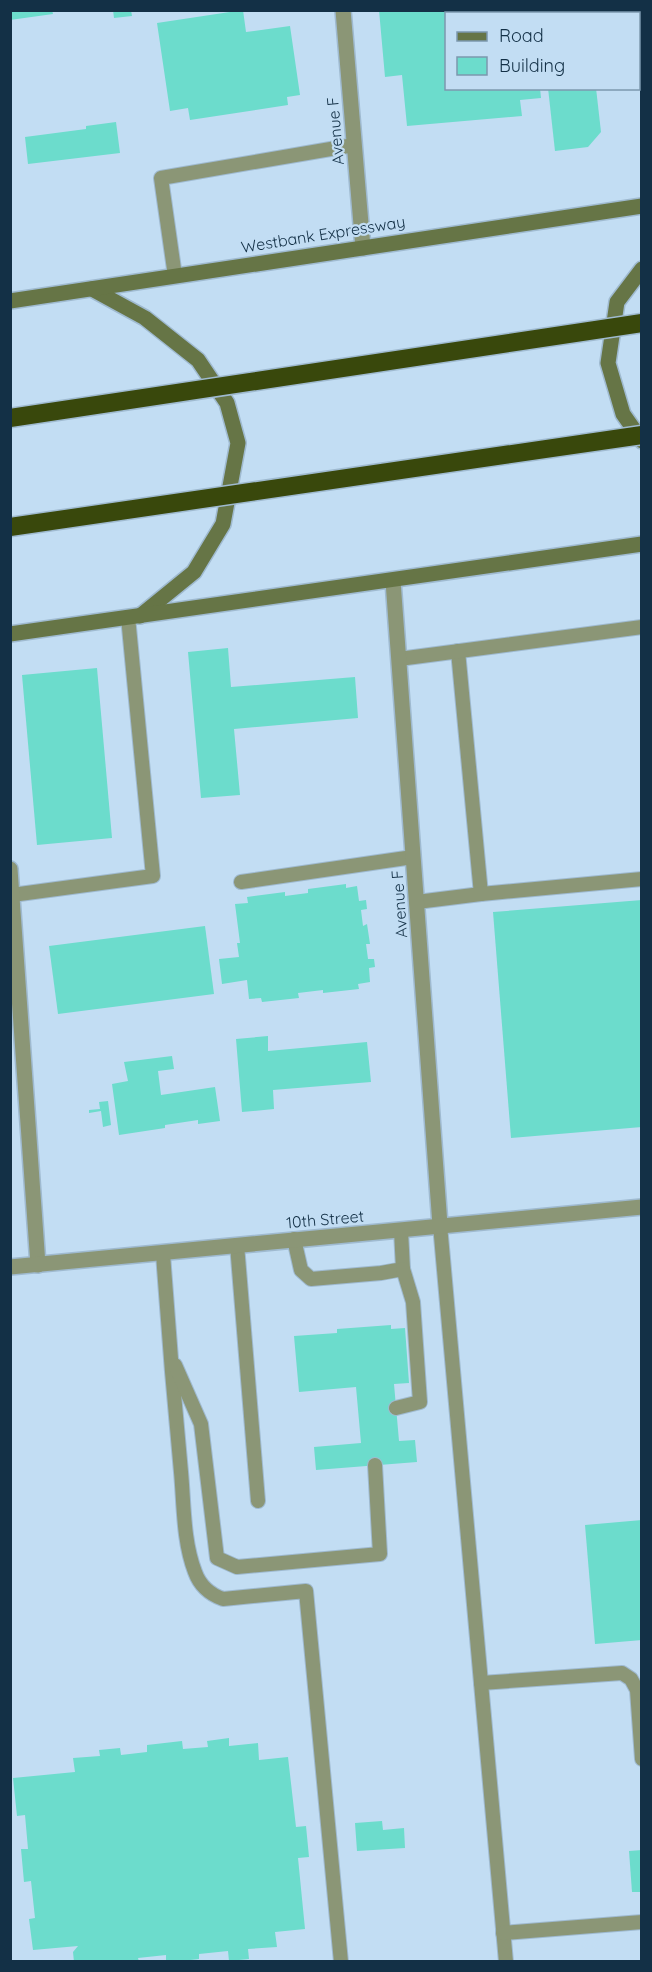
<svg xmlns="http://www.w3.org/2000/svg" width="652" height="1972" viewBox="0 0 652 1972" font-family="Quicksand,sans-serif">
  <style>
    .building { fill: #6cdccc }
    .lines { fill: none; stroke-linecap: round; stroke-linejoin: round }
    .service-casing { stroke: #9fbad0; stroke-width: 16 }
    .minor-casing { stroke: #9fbad0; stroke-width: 18 }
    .secondary-casing { stroke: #9fbad0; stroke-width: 18 }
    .service { stroke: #8b9676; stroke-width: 14 }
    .minor { stroke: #8b9676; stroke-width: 15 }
    .secondary { stroke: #667546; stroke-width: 15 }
    .motorway-bridge-casing { stroke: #9fbad0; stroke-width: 21; stroke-linecap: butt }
    .motorway-bridge { stroke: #39480c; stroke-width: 18 }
    .labels { text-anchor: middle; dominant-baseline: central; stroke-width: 4.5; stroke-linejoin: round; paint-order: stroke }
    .street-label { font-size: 16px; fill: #133046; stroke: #c2ddf3 }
  </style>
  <rect width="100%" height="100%" fill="#c2ddf3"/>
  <g class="building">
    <path d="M10 10H52L53 14 10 20Z"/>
    <path d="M113 10H131L132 16 114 18Z"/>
    <path d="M243 10 246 32 290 26 300 95 287 97 288 105 190 120 188 108 170 111 157 23Z"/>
    <path d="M379 10H533V14H446V88H540L541 98 520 100 522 116 407 126 402 75 385 77Z"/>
    <path d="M539 10H642V29H638V14H540Z"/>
    <path d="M548 88H596L601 132 588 147 555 151Z"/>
    <path d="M116 122 120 153 28 164 25 137 86 129V126Z"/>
    <path d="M228 648 231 687 355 677 358 718 234 729 240 795 201 798 188 652Z"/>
    <path d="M97 668 112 838 37 845 22 675Z"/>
    <path d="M346 884V888L357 886 359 901 366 900 367 909 361 910 363 926 367 924 370 944H366L368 959H374L375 967 369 968 370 982 358 984 359 989 323 993V990L298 993 299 998 262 1002 261 998 249 999 247 980 222 984 219 959 239 957 237 943H240L235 904 248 903 247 897 285 892V896L308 893V889Z"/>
    <path d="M642 900V1127L511 1138 493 912Z"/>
    <path d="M205 926 214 994 58 1014 49 946Z"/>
    <path d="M268 1036V1051L367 1042 371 1082 273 1090 274 1109 242 1112 236 1039Z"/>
    <path d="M172 1056 174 1069 158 1071 161 1095 215 1087 220 1121 198 1124V1120L165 1125V1128L119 1135 112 1084 128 1081 124 1062Z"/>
    <path d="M108 1101 111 1125 103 1127 101 1111 89 1113V1110L100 1109 99 1102Z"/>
    <path d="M391 1325V1329L405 1328 409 1383 394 1384 399 1441 415 1440 417 1462 316 1470 314 1447 361 1443 356 1387 299 1392 294 1336 337 1333V1329Z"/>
    <path d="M642 1520V1640L595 1644 585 1525Z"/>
    <path d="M229 1738V1746L258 1743 259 1760 288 1757 296 1827 306 1826 309 1857 298 1858 305 1929 275 1932 277 1947 248 1949 249 1959 229 1961 228 1951 199 1954V1959L173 1962H166V1955L138 1958 139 1962H74L73 1952 78 1946 33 1950 29 1919 35 1918 31 1881 24 1882 21 1849H28L25 1815 17 1816 13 1778 75 1772 73 1758 100 1756 99 1750 120 1748 121 1755 147 1752V1745L182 1741 183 1749 208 1747 207 1741Z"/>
    <path d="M382 1821 383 1830 404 1828 405 1848 357 1851 355 1823Z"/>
    <path d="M642 1850V1892H632L629 1851Z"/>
  </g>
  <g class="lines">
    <g class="service-casing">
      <g id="service">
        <path d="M175 276 161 178 354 145"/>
        <path d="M458 651 481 894"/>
        <path d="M399 659 642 627"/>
        <path d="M241 882 413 857"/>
        <path d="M12 895 153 876 128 617"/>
        <path d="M417 902 481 894 642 879"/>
        <path d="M440 1225 506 1962"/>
        <path d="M294 1239 301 1270 311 1279 381 1273 403 1269 401 1231"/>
        <path d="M237 1245 258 1501"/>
        <path d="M163 1253C168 1326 174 1399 181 1472 184 1504 183 1541 195 1572 200 1586 209 1594 223 1599L306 1591 341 1962"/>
        <path d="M175 1365 201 1424 217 1558 237 1567 380 1554 375 1465"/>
        <path d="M396 1408 420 1402 413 1302 403 1269"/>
        <path d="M481 1683 622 1673 631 1679 637 1690 642 1759"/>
        <path d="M503 1933 642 1922"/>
      </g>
    </g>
    <g class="minor-casing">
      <g id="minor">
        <path d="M343 10 363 248"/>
        <path d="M393 581 440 1225"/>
        <path d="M10 869 38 1265"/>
        <path d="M10 1267 642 1207"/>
      </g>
    </g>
    <g class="secondary-casing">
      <g id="secondary">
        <path d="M642 269 617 302 608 363 623 414 642 441"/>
        <path d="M92 289 145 318 198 360 227 403 238 443 223 524 194 572 140 616"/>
        <path d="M10 301 642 206"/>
        <path d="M10 634 642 544"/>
      </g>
    </g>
    <use href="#service" class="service"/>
    <use href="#minor" class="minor"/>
    <use href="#secondary" class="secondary"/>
    <g class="motorway-bridge-casing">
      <g id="motorway-bridge">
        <path d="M10 418 642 323"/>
        <path d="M10 527 642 435"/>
      </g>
    </g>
    <use href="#motorway-bridge" class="motorway-bridge"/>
  </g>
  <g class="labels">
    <g class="street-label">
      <text transform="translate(335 131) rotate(-95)">Avenue F</text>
      <text transform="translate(323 234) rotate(-9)">Westbank Expressway</text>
      <text transform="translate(399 904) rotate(-94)">Avenue F</text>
      <text transform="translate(325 1219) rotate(-5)">10th Street</text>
    </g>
  </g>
  <rect width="652" height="1972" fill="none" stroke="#133046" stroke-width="24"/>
  <rect x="445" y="12" width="195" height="78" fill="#c2ddf3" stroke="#7c98ae" stroke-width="1.5"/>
  <rect x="457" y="32" width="30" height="9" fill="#667546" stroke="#7c98ae" stroke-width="1.5"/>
  <text x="499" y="42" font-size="18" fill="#133046">Road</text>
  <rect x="457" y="57" width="30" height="18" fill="#6cdccc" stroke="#7c98ae" stroke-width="1.5"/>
  <text x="499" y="72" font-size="18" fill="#133046">Building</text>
</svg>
